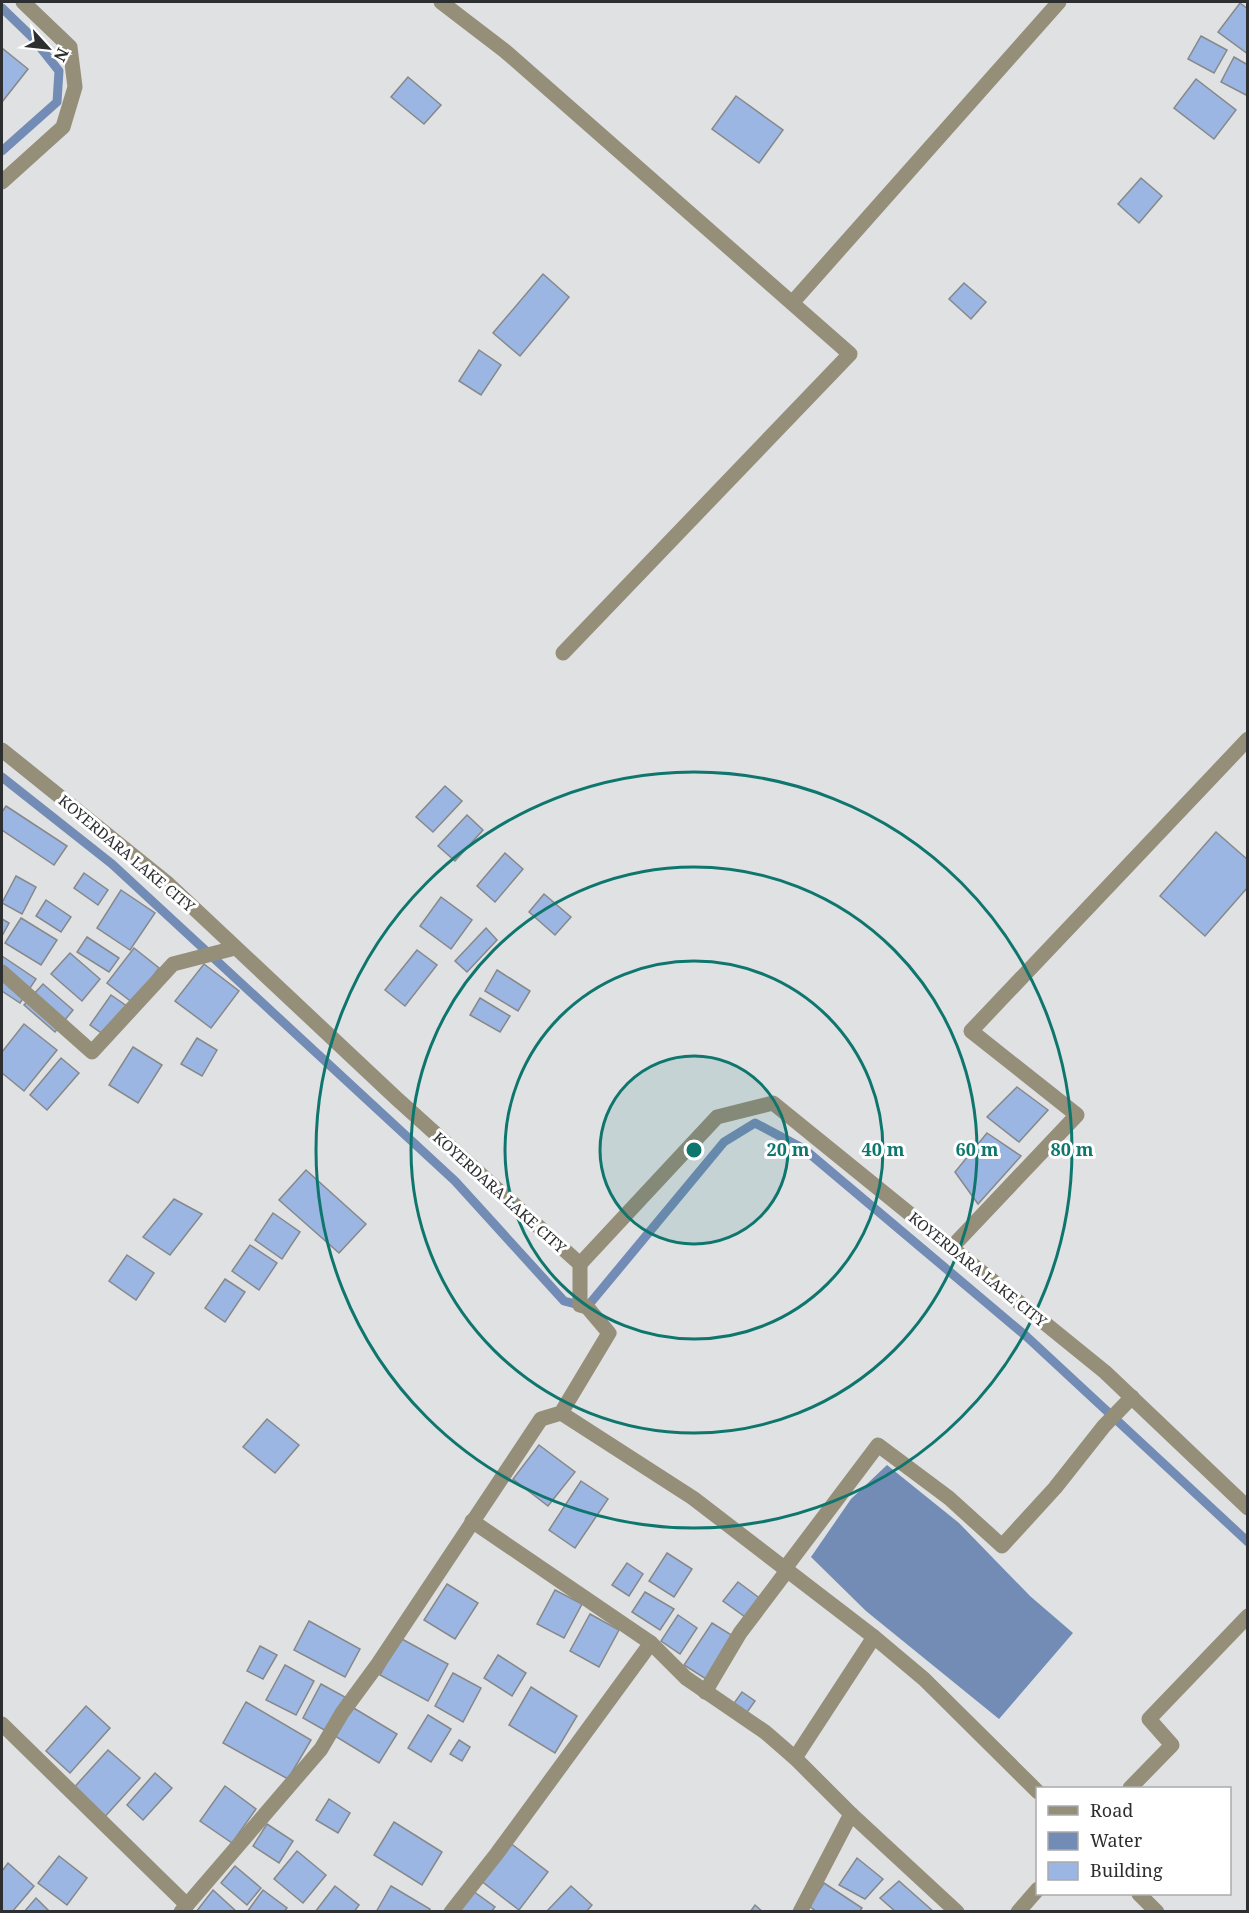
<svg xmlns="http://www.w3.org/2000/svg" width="1249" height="1913" viewBox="0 0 1249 1913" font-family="'Noto Serif',serif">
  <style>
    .water { fill: #728cb6 }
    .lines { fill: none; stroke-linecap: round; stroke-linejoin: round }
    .stream { stroke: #728cb6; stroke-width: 9 }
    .building { fill: #9bb6e2; stroke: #86888a; stroke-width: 1.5 }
    .minor { stroke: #958e79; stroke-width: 15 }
    .ring { fill: none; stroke: #0f766e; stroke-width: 3 }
    .labels { text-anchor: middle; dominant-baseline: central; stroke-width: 6; stroke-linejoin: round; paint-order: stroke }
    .street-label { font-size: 15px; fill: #2d2e2f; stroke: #fff }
    .centre { fill: #0f766e; stroke: #fff; stroke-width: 3 }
    .ring-label { font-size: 18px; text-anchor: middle; font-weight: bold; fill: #0f766e; stroke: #fff; stroke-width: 6; stroke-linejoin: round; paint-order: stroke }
  </style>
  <rect width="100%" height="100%" fill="#dfe1e3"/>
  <path class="water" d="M887 1465 959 1523 1030 1596 1073 1633 999 1719 866 1611 811 1557 851 1499Z"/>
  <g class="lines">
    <g class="stream">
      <path d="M2 8 32 37 59 71 57 102 2 151"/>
      <path d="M2 777 112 864 455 1181 564 1301 587 1307 724 1142 755 1123 804 1149 1026 1336 1248 1542"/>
    </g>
  </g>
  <g class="building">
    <path d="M1240 3 1248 9V54L1218 32Z"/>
    <path d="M1201 36 1227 50 1214 73 1188 59Z"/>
    <path d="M2 48 28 69 2 102Z"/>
    <path d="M1234 57 1248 65V92L1246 95 1221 82Z"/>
    <path d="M408 77 441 105 424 124 391 97Z"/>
    <path d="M1196 79 1236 110 1214 139 1174 108Z"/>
    <path d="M736 96 783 130 759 163 712 129Z"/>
    <path d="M1141 178 1162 196 1139 223 1118 204Z"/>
    <path d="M543 274 569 297 520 356 493 333Z"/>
    <path d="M964 283 986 302 971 319 949 299Z"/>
    <path d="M479 350 501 365 481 395 459 381Z"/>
    <path d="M445 786 462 801 433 832 416 817Z"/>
    <path d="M6 806 67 846 54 865 2 830V812Z"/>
    <path d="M467 815 483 830 455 861 438 846Z"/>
    <path d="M1216 832 1248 860V887L1205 936 1160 896Z"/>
    <path d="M505 853 523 869 495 902 477 886Z"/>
    <path d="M84 873 108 890 98 905 74 888Z"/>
    <path d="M16 876 36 887 22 914 2 903Z"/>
    <path d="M121 890 155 913 130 950 97 928Z"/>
    <path d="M544 894 571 917 555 935 529 912Z"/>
    <path d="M441 897 472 920 451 949 420 926Z"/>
    <path d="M46 900 71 917 61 932 36 916Z"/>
    <path d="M21 918 57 940 41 965 5 943Z"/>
    <path d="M2 919 9 923 2 936Z"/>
    <path d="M486 928 497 940 467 972 455 961Z"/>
    <path d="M87 937 119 958 109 972 77 952Z"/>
    <path d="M134 948 159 968 133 1003 107 983Z"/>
    <path d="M417 950 437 965 405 1006 385 990Z"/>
    <path d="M70 953 100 979 82 1001 51 974Z"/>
    <path d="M2 956 36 979 20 1003 2 991Z"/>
    <path d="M204 964 239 991 211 1028 175 1001Z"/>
    <path d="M497 970 530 991 518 1011 485 991Z"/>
    <path d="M43 984 73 1010 55 1032 24 1005Z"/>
    <path d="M111 995 131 1009 110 1039 90 1025Z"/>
    <path d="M480 998 510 1016 500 1032 470 1015Z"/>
    <path d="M24 1024 57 1050 24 1091 2 1073V1052Z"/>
    <path d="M197 1038 217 1050 202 1076 181 1064Z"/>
    <path d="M133 1047 162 1065 138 1103 109 1085Z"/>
    <path d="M61 1058 79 1073 47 1110 30 1095Z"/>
    <path d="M1017 1087 1048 1110 1019 1142 987 1117Z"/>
    <path d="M987 1133 1021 1156 978 1204 955 1172Z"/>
    <path d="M306 1170 366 1224 339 1253 279 1200Z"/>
    <path d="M174 1199 202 1214 170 1255 143 1237Z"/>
    <path d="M273 1213 300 1232 282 1259 255 1240Z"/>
    <path d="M250 1245 277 1263 259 1290 232 1271Z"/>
    <path d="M127 1255 154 1273 136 1300 109 1281Z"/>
    <path d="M225 1279 245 1292 225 1322 205 1308Z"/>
    <path d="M267 1419 299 1445 275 1473 243 1447Z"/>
    <path d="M539 1445 575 1472 548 1506 513 1479Z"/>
    <path d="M581 1481 608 1499 575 1548 549 1530Z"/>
    <path d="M667 1553 692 1569 674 1597 649 1581Z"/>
    <path d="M627 1563 643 1574 629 1596 612 1585Z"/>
    <path d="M738 1582 762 1600 748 1619 723 1601Z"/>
    <path d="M447 1584 478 1603 455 1639 424 1620Z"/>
    <path d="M555 1590 582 1604 564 1638 537 1624Z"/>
    <path d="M645 1592 674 1609 660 1630 632 1612Z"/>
    <path d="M590 1614 619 1630 599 1667 570 1651Z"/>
    <path d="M678 1615 697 1628 680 1654 661 1641Z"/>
    <path d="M309 1621 360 1649 345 1677 294 1650Z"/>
    <path d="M712 1623 733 1636 706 1679 684 1665Z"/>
    <path d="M400 1638 448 1664 428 1701 380 1675Z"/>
    <path d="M260 1646 277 1655 263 1679 247 1671Z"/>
    <path d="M498 1655 526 1673 512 1696 484 1678Z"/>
    <path d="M285 1665 314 1681 296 1715 266 1700Z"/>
    <path d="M453 1673 481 1688 463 1722 435 1706Z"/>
    <path d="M321 1684 345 1697 326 1731 303 1718Z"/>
    <path d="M531 1687 577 1716 555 1753 509 1725Z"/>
    <path d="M742 1692 755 1701 743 1718 730 1709Z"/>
    <path d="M246 1702 311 1740 288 1779 223 1743Z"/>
    <path d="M86 1706 110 1728 70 1773 46 1751Z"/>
    <path d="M352 1707 397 1734 379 1763 335 1736Z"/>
    <path d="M428 1715 451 1729 431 1762 408 1748Z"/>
    <path d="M459 1740 470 1747 462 1761 450 1754Z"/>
    <path d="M108 1750 140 1778 101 1821 70 1792Z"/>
    <path d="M155 1773 172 1788 143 1820 127 1805Z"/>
    <path d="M225 1786 256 1809 232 1843 200 1821Z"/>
    <path d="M329 1799 350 1813 338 1833 316 1820Z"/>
    <path d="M394 1822 442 1852 422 1885 374 1855Z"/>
    <path d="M267 1824 293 1841 279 1863 253 1846Z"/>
    <path d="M509 1842 548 1872 519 1910 480 1880Z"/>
    <path d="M297 1851 326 1875 303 1903 274 1879Z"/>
    <path d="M59 1856 87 1878 67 1905 38 1883Z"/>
    <path d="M857 1858 883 1879 865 1899 839 1885Z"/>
    <path d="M8 1863 34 1886 12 1912H3L2 1910V1871Z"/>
    <path d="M235 1866 261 1888 247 1905 221 1883Z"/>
    <path d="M899 1881 934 1912H896L880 1898Z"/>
    <path d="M824 1883 862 1908 859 1912H817L809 1906Z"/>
    <path d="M335 1886 359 1905 354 1912H315Z"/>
    <path d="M391 1886 430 1909 429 1912H376Z"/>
    <path d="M571 1886 592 1905 586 1912 547 1911Z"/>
    <path d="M213 1890 237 1912H196Z"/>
    <path d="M263 1890 287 1908 284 1912H247Z"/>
    <path d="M473 1891 495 1907 491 1912H459Z"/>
    <path d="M36 1898 50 1912H24Z"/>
    <path d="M755 1905 763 1912H750Z"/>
  </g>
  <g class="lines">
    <g class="minor">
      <path d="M441 2 505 51 850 354 563 653"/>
      <path d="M2 182 63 127 75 87 70 47 23 2"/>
      <path d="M792 303 1059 2"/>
      <path d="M2 750 166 882 396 1098 580 1264 717 1117 773 1103 1105 1372 1248 1508"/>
      <path d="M2 972 92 1052 173 964 235 948"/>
      <path d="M951 1248 1077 1115 971 1031 1248 739"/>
      <path d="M561 1413 693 1498 874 1637 924 1679 1038 1792"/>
      <path d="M651 1643 686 1678 765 1732 795 1758 851 1814 957 1912"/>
      <path d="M705 1692 740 1633 783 1576 786 1567 878 1445 949 1498 1002 1546 1055 1488 1104 1426 1132 1397"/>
      <path d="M2 1724 187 1905"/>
      <path d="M795 1758 874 1637"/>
      <path d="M1130 1788 1172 1745 1149 1719 1248 1616"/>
      <path d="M1139 1894 1157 1912"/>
      <path d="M181 1912 321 1749 342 1713 378 1664 541 1419 561 1413 609 1333 587 1307 580 1305V1264"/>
      <path d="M451 1912 498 1852 651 1643 472 1521"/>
      <path d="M800 1912 851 1814"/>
      <path d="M1018 1912 1038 1889"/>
    </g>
  </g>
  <circle cx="694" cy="1150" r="94" fill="#0f766e" fill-opacity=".12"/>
  <g class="ring">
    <circle cx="694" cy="1150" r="94"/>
    <circle cx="694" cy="1150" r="189"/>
    <circle cx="694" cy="1150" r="283"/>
    <circle cx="694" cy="1150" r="378"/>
  </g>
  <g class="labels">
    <g class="street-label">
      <text transform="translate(127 853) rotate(40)">KOYERDARA LAKE CITY</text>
      <text transform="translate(500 1192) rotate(42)">KOYERDARA LAKE CITY</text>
      <text transform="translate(978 1269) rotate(39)">KOYERDARA LAKE CITY</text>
    </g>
  </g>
  <circle cx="694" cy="1150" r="9" class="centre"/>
  <g class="ring-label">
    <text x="788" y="1156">20 m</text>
    <text x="883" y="1156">40 m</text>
    <text x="977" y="1156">60 m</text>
    <text x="1072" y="1156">80 m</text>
  </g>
  <rect width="1249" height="1913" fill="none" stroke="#2d2e2f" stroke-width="6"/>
  <rect x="1036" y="1787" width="195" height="108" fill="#ffffff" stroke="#ababac" stroke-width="1.5"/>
  <rect x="1048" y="1806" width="30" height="9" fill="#958e79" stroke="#ababac" stroke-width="1.5"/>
  <text x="1090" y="1817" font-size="18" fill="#2d2e2f">Road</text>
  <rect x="1048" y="1832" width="30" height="18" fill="#728cb6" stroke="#ababac" stroke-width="1.5"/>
  <text x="1090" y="1847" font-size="18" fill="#2d2e2f">Water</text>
  <rect x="1048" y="1862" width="30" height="18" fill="#9bb6e2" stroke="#ababac" stroke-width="1.5"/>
  <text x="1090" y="1877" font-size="18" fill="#2d2e2f">Building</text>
  <g transform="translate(48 48) rotate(117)" stroke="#ffffff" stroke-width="4.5" paint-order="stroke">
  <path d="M0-4.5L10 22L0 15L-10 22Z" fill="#2d2e2f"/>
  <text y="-9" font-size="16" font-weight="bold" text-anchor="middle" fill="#2d2e2f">N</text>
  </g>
</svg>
